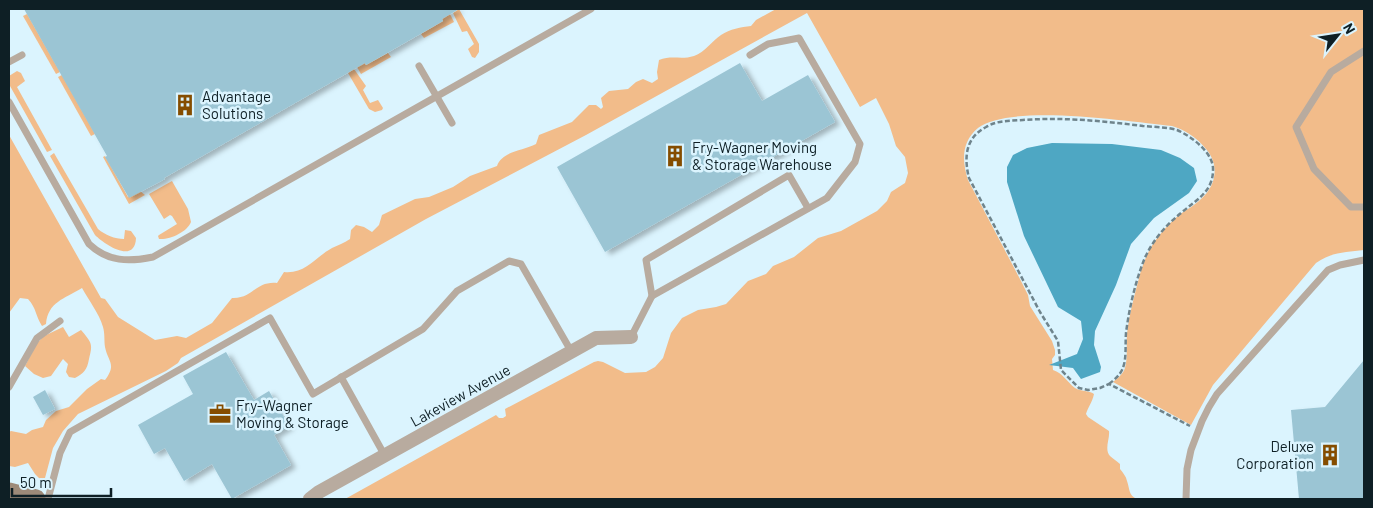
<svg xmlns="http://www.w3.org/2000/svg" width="1373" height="508" viewBox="0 0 1373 508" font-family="Barlow,sans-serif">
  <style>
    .green { fill: #f2bc8a }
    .water { fill: #4ea7c3 }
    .building { fill: #9bc5d4; filter: url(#shadow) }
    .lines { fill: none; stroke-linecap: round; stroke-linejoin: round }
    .path { stroke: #6f848c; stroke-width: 2.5; stroke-dasharray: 5 2.5; stroke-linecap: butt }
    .service { stroke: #b8ab9f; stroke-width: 7 }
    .minor { stroke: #b8ab9f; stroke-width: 14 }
    .secondary { stroke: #9d8a79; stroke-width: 19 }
    .labels { text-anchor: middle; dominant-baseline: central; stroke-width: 5; stroke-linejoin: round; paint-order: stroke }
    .poi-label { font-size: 15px; fill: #0e1f25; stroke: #dbf4fe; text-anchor: start }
    .street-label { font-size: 15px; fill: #0e1f25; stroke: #dbf4fe }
  </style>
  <defs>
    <filter id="shadow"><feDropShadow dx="5" dy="3" stdDeviation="2.5" flood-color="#0004"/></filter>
  </defs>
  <rect width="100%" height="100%" fill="#dbf4fe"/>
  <g class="green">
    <path d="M459 9 479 44V52L475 58 472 57 468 49 474 44 467 31 462 32 453 13Z"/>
    <path d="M776 9H1364V250C1347 252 1331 252 1316 263L1213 385 1191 425 1113 382C1118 378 1123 374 1125 368 1128 357 1126 345 1127 334 1129 314 1135 294 1140 274 1144 261 1149 248 1158 237 1164 229 1172 221 1179 215 1186 210 1195 205 1201 199 1216 186 1220 165 1206 149 1197 138 1186 130 1172 126 1130 122 1011 103 978 128 961 142 962 161 968 180L1020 279 1028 295 1030 306 1052 341 1055 350V355L1052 359 1053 370C1063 373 1067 382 1075 388 1081 392 1089 390 1094 394 1092 403 1088 407 1086 414L1088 417 1109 431C1110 439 1104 449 1110 456 1113 459 1117 461 1120 464V469C1123 473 1126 476 1127 481 1130 489 1128 495 1137 499H345L496 415 499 418H503L506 416 505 409 594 362 598 361 603 362 625 373 646 372 655 367 663 358 671 333 682 318 698 310 716 307 726 304 748 281 766 274 773 266 794 257 818 238 841 231 877 211 887 201 891 192 905 183 908 173 905 157 896 146 889 124 876 98 860 107 807 13 586 135 426 219 181 358 178 363 166 371 78 414 63 431 53 448 45 478 40 479 35 474 28 463 15 467 9 466V432L11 431 26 434 32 430 43 427 46 420 56 411 69 407 87 389 101 379 105 380C117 364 108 362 105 347 104 340 105 334 103 327 99 313 89 301 82 288 64 299 48 302 46 324L42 326C35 315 37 309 28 299L20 298 9 313V135L101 298 105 299 118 317 155 340 177 336 186 338 212 323 232 298C253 299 255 281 277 283L284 272C306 274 314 258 332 248 338 245 344 243 350 239L351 230 356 225 364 227 372 232 379 225 382 215 415 199 429 197 453 187 470 176 497 166C502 151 523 151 536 144L539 135 572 122 589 105H596L601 109 603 107 601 98 609 91 628 89 636 82 643 79 652 83 658 79 657 72 659 60C671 55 682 60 694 56 705 52 712 41 721 35 730 29 741 27 751 26L756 20Z"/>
    <path d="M27 14 60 72 56 74 23 16Z"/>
    <path d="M450 14 454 22 424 38 421 34 443 21 442 19Z"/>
    <path d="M388 53 391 57 361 74 357 67 365 63 366 65Z"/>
    <path d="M354 69 366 86 363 90 370 103 378 100 383 108 382 110 375 112 369 109 348 73Z"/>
    <path d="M17 71 21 73 25 81 17 87 52 150 47 152 10 86 9 76Z"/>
    <path d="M62 75 95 134 91 136 58 77Z"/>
    <path d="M54 153 98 229C105 235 115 239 124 239L125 230 131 231 136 238C135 265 104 244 95 235L50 156Z"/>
    <path d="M105 156 128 197 140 191 145 195 129 204 103 157Z"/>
    <path d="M172 181 188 209 191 222C187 232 170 240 159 239L158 236 159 235 177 224 172 216 170 215 164 219 149 194Z"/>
    <path d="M63 327 69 337 81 330C92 343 93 344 89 359 87 370 84 373 75 378L69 377 66 372 68 364 63 359 51 376 43 378 34 374 25 366 37 343 44 336Z"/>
  </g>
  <path class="water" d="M1052 143 1112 144 1161 150 1180 158 1194 168 1197 181 1189 193 1154 218 1131 244 1116 285 1095 331 1094 345 1101 367 1100 372 1081 379 1073 368 1049 365 1077 354 1083 339 1081 321 1058 307 1024 236 1007 182V167L1013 155 1027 148Z"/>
  <g class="building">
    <path d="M24 9H459L442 19 443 21 366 65 365 63 164 178 165 179 129 198 105 157 107 156Z"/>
    <path d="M740 63 762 101 808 75 835 122 605 252 557 167Z"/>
    <path d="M226 352 254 400 269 391 289 426 274 435 291 465 232 499 212 464 184 481 165 448 154 454 138 425 193 394 183 376Z"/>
    <path d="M1364 360V499H1299L1291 410 1325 407Z"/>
    <path d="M45 390 55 409 43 415 33 397Z"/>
  </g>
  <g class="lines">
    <path class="path" d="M1109 384C1114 380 1119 376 1122 370 1127 360 1125 345 1126 333 1129 309 1135 283 1144 260 1152 241 1165 226 1181 213 1196 200 1213 192 1213 170 1214 153 1191 136 1177 130 1167 127 1154 127 1143 126 1103 121 1063 117 1023 120 1010 121 998 120 986 127 965 138 964 158 969 178L1040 312 1058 341 1061 370 1079 388 1088 390 1100 388 1109 384 1190 426"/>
    <g class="service">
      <path d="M1364 51 1331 72 1296 127 1314 169 1351 207H1364"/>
      <path d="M9 62 22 55"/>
      <path d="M419 66 452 123"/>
      <path d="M9 102 89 244C108 262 129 262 153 257L591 9"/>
      <path d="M652 296 646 260 789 175 808 208"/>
      <path d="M631 337 652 296 827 198 855 162 860 144 799 38 768 44 750 55"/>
      <path d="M341 377 385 456"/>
      <path d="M9 387 37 338 60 321"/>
      <path d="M48 499 60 453 70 432 270 318 313 394 423 329 457 291 509 261 521 264 571 351"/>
      <path d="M1186 499 1187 469 1191 450 1202 421 1209 407 1217 394 1328 270 1340 265 1364 260"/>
    </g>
    <path class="minor" d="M310 499 319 492 596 338 631 337"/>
    <path class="secondary" d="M9 492 36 499"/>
  </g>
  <defs>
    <g id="building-bare" transform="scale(1.725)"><path d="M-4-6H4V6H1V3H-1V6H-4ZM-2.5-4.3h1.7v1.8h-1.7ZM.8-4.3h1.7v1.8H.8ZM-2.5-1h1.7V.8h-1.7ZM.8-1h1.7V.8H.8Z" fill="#854d00" stroke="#dbf4fe" stroke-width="2.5" paint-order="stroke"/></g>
    <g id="office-bare" transform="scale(1.725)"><path d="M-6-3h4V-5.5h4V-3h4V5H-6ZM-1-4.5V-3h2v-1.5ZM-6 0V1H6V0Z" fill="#854d00" stroke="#dbf4fe" stroke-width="2.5" paint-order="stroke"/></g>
  </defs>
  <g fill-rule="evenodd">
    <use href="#building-bare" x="185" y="105"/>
    <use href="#building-bare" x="675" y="156"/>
    <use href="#office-bare" x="220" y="414"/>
    <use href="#building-bare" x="1330" y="455"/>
  </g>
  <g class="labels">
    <g class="poi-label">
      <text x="202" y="96">Advantage<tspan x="202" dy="17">Solutions</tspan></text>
      <text x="692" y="147">Fry-Wagner Moving<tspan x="692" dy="17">&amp; Storage Warehouse</tspan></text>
      <text x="236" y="405">Fry-Wagner<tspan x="236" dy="17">Moving &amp; Storage</tspan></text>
      <text x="1314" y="446" text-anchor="end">Deluxe<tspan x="1314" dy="17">Corporation</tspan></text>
    </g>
    <g class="street-label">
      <text transform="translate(460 395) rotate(-29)">Lakeview Avenue</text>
    </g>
  </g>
  <rect width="1373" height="508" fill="none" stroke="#0e1f25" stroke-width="20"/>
  <g transform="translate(1338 35) rotate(60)" stroke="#dbf4fe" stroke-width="4" paint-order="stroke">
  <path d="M0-4L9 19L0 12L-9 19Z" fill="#0e1f25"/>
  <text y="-8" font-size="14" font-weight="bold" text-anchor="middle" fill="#0e1f25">N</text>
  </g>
  <path d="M12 488v8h99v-8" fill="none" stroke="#0e1f25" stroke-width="2.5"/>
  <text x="20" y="488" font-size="15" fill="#0e1f25" stroke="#dbf4fe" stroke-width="4" paint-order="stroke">50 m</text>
</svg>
